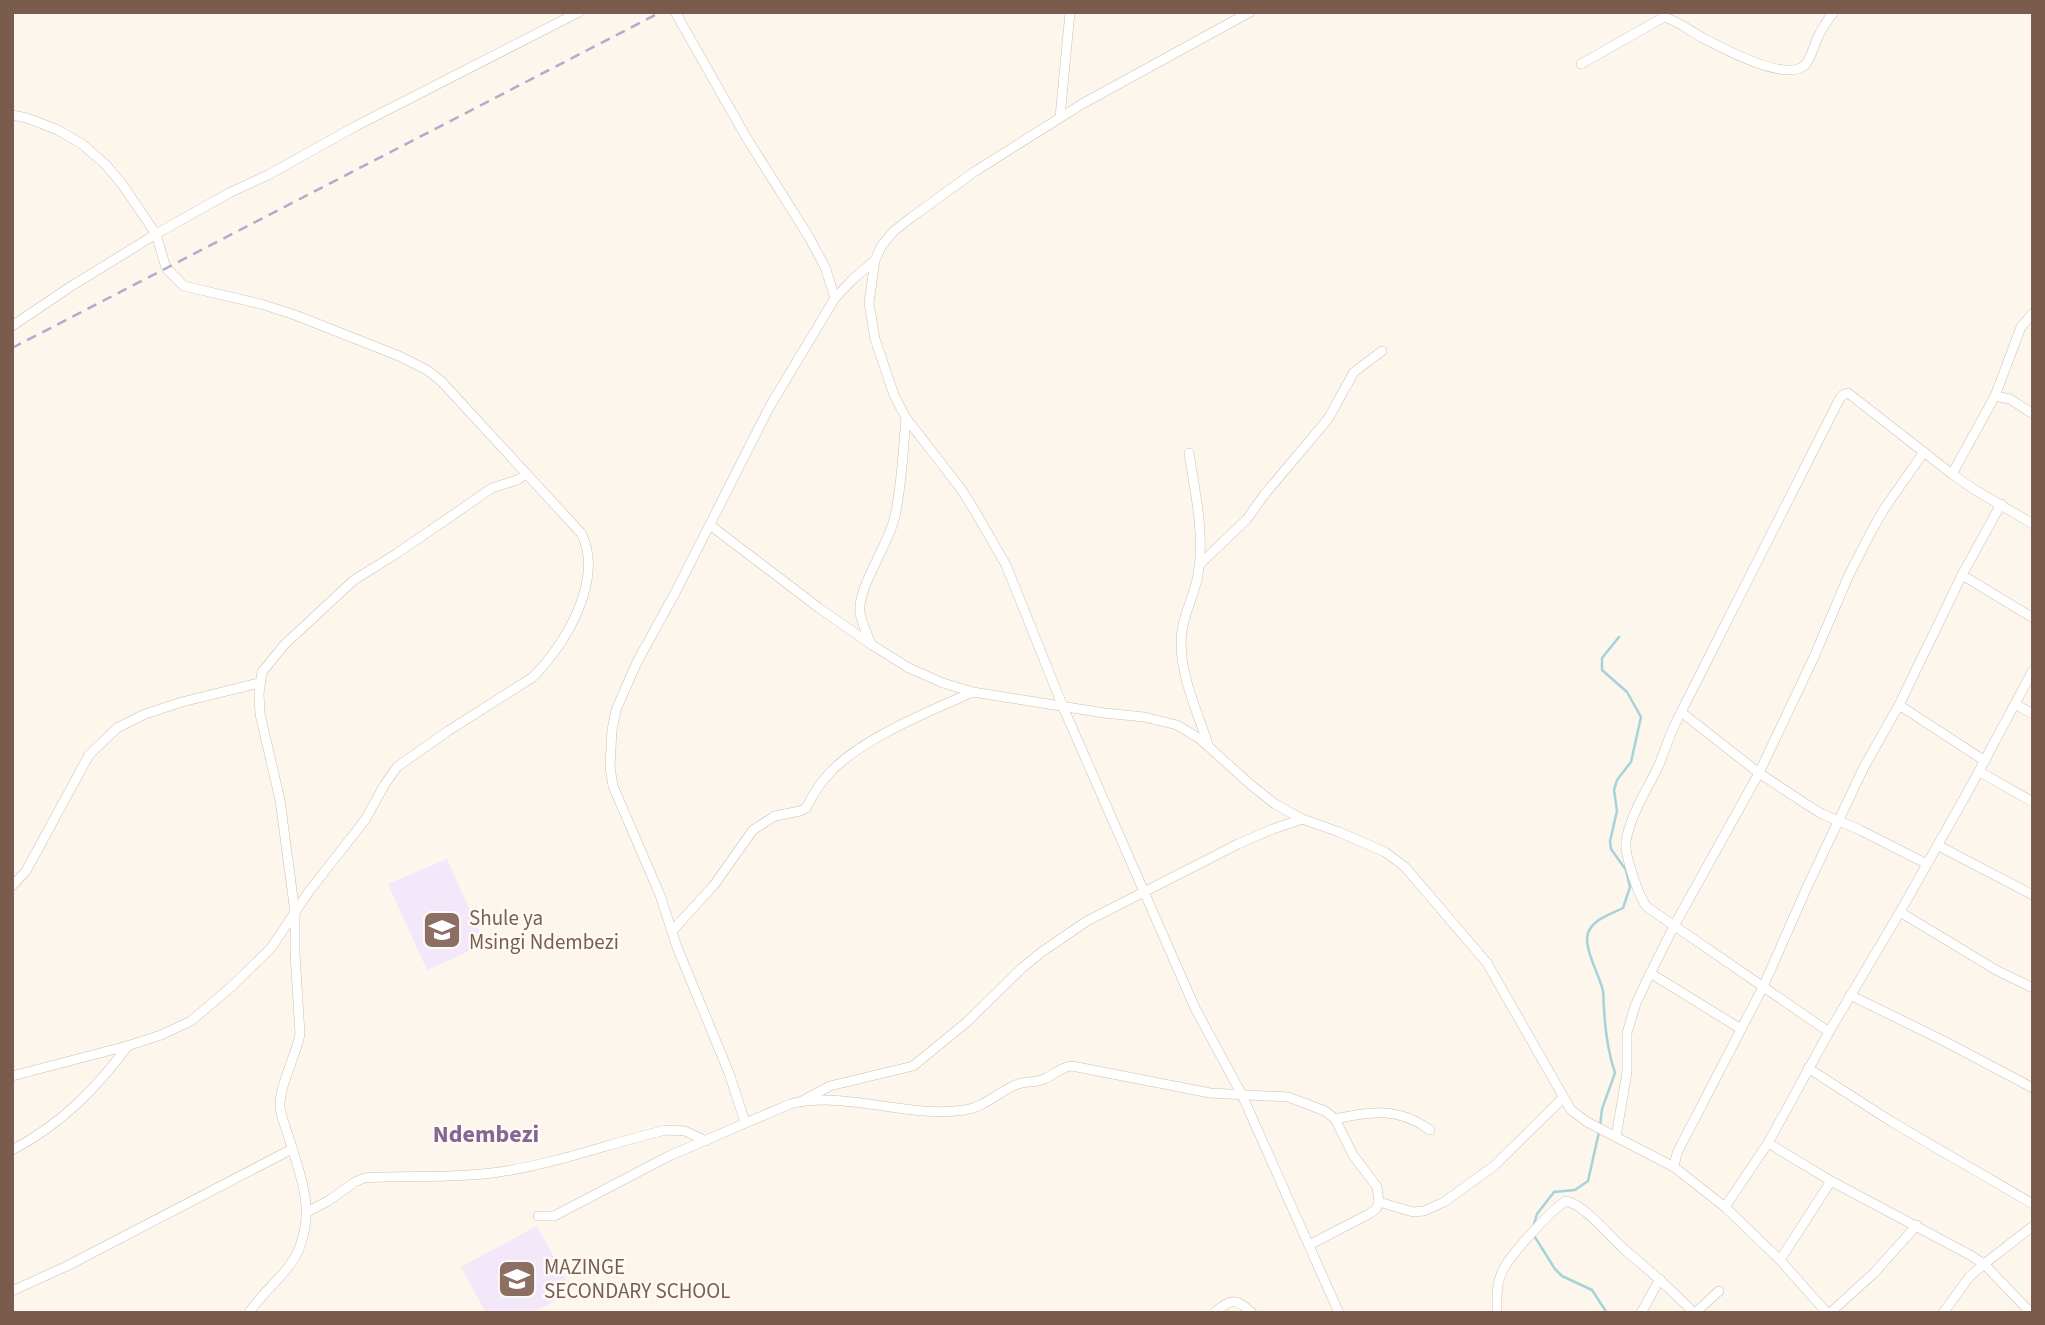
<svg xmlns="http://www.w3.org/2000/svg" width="2045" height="1325" viewBox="0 0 2045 1325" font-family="'Source Sans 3',sans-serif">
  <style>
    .education { fill: #f3e8fa }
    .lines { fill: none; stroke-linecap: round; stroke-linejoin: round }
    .stream { stroke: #a5d3da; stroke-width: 2.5 }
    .street-casing { stroke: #d1beb0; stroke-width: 10 }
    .street { stroke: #fff; stroke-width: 9 }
    .rail { stroke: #b9a8c9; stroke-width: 2.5; stroke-dasharray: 10 7; stroke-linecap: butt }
    .labels { text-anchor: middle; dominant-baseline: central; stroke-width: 5; stroke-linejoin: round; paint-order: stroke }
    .education-label { font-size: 21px; fill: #785e54; stroke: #fffaf3; text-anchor: start }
    .quarter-label { font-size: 24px; font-weight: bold; fill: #846695; stroke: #fffaf3 }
  </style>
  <rect width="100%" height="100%" fill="#fdf6ec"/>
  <g class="education">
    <path d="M447 859 485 944 427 970 388 884Z"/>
    <path d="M537 1226 572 1291 532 1313H486L461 1267Z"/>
  </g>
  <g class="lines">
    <g class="stream">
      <path d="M1600 1126 1602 1109 1615 1073C1608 1052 1605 1030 1604 1008 1603 1002 1604 997 1603 991 1600 976 1583 948 1588 933 1593 919 1611 914 1623 908L1630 887 1626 870 1611 849 1610 841 1617 811 1614 790 1617 780 1631 762 1641 717 1627 692 1602 670V658L1619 637"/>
      <path d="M1533 1227 1537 1214 1554 1192 1575 1190 1588 1181 1599 1132"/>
      <path d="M1533 1234 1555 1269 1562 1276 1592 1290 1607 1313"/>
    </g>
    <g class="street-casing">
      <g id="street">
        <path d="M675 12 746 137 809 237 825 267 835 298"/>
        <path d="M1250 12 1082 104 974 172 912 217 894 231 882 245 875 260 869 303 875 339 894 395 906 418 961 489 976 513 1006 565 1063 707 1195 1008 1242 1095 1339 1313"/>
        <path d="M1581 64 1664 17C1678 21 1690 31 1703 38 1722 48 1787 83 1805 65 1812 57 1814 44 1819 35 1823 27 1828 19 1834 12"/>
        <path d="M12 115 27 118 58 130 82 144 106 165 122 184 156 234 166 268 184 286 261 304 295 315 399 356 427 370 441 381 581 533C605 579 565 645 533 677L448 731 397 767 385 784 365 820 310 890 271 948 230 988 191 1021 161 1035 127 1046 12 1076"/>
        <path d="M1060 117 1070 12"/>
        <path d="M12 326 70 287 156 234 229 193 268 175 356 126 579 12"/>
        <path d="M1995 396 2010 399 2033 414"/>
        <path d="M1189 453C1195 492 1205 535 1198 575 1194 598 1181 618 1181 642 1181 677 1197 711 1208 744"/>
        <path d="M1952 474 1995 396 2021 327 2033 313"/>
        <path d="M710 525 819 608 872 645 909 668 943 683 973 692 1104 713 1144 717 1177 725 1200 739 1251 785 1275 804 1302 819 1339 832 1385 852 1405 867 1487 963 1571 1110 1587 1122 1674 1167"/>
        <path d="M1199 565 1247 519 1264 495 1328 419 1354 372 1382 351"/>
        <path d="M1962 575 2033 618"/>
        <path d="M871 644C867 634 862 623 860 613 857 587 889 545 895 516 902 484 903 451 906 418"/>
        <path d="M2015 704 2033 714"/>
        <path d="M1899 705 1985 761"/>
        <path d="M1681 712 1759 773 1806 804 1822 814 1860 830 1927 864"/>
        <path d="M1980 772 2033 802"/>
        <path d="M1937 845 2033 895"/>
        <path d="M12 886 26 871 89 755 117 728 145 714 182 702 259 683"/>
        <path d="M1900 912 1996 970 2033 988"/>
        <path d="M672 931 714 885 753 830 775 816 800 811 806 808C812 797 818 785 827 776 857 740 930 711 973 692"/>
        <path d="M1650 973 1741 1029"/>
        <path d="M1850 995 1944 1041 2033 1088"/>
        <path d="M1829 1032 1647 907C1639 897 1624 854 1626 842 1629 818 1647 789 1658 767 1664 753 1669 737 1676 722L1840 398 1844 394 1848 393 1952 474 1975 490 2033 524"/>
        <path d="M1808 1068 1892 1122 2033 1204"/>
        <path d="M802 1101 830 1086 913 1066 967 1022 1022 968 1043 951 1087 921 1238 844 1273 829 1302 819"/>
        <path d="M1335 1119C1372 1111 1398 1107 1430 1130"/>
        <path d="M745 1122 729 1073 677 947 660 895 613 786 610 767 612 730 616 710 637 662 675 593 770 406 835 298 852 280 875 260"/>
        <path d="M1616 1137 1627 1072V1033L1635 1006 1645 984 1674 926 1759 773 1814 657 1848 577 1871 532 1884 509 1924 452"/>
        <path d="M1768 1143 1831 1181 1970 1255 1984 1264 2031 1313"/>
        <path d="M12 1150C60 1125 95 1090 127 1047"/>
        <path d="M1379 1202 1413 1212 1424 1211 1444 1202 1494 1166 1563 1098"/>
        <path d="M1725 1207 1674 1167 1677 1153 1763 987 1808 885 1864 767 1899 705 1962 575 2001 504"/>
        <path d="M307 1212 328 1201 355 1182 364 1178C409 1175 454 1179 499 1172 556 1164 610 1143 666 1130L685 1131 706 1141"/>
        <path d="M538 1216H554L669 1156 790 1104C847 1090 907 1119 965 1110 985 1107 999 1091 1018 1084 1026 1081 1036 1083 1044 1079 1054 1075 1060 1067 1072 1066L1210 1093 1288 1097 1325 1111 1335 1119 1353 1155 1377 1187 1379 1202 1376 1209 1369 1214 1309 1245"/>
        <path d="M1780 1260 1831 1181"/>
        <path d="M12 1291 67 1266 292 1149"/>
        <path d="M249 1313C263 1290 289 1274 299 1249 315 1208 301 1178 289 1138 286 1128 281 1117 280 1107 279 1086 296 1056 300 1034L295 954V913L280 800 260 714 259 693 262 672 284 645 354 580 396 554 492 488 517 480 527 474"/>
        <path d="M1214 1313C1231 1299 1235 1297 1252 1313"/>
        <path d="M1497 1313C1497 1298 1496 1283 1503 1270 1510 1255 1552 1209 1566 1201 1584 1204 1610 1237 1625 1250 1649 1270 1672 1290 1694 1313"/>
        <path d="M1641 1313 1660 1279"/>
        <path d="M1695 1313 1719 1291"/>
        <path d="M1827 1313 1780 1260 1725 1207 1768 1143 1829 1032 1900 912 1971 786 2033 670"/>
        <path d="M1830 1313 1874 1273 1917 1225"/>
        <path d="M1943 1313 1970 1276 1984 1264 2033 1226"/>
      </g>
    </g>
    <use href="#street" class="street"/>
    <path class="rail" d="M12 348 661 12"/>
  </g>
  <defs>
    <g id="school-square" transform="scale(2.0125)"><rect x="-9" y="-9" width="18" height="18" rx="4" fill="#8d6e63" stroke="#fffaf3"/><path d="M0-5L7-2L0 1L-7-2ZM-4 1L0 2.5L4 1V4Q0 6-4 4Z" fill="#fff"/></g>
  </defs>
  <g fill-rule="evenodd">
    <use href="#school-square" x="442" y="930"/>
    <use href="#school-square" x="517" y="1279"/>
  </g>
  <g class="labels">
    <g class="education-label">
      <text x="469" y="918">Shule ya<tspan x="469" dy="24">Msingi Ndembezi</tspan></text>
      <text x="544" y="1267">MAZINGE<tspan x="544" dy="24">SECONDARY SCHOOL</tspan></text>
    </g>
    <g class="quarter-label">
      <text x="486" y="1134">Ndembezi</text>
    </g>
  </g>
  <rect width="2045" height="1325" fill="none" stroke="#7a5c4d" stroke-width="28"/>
</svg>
